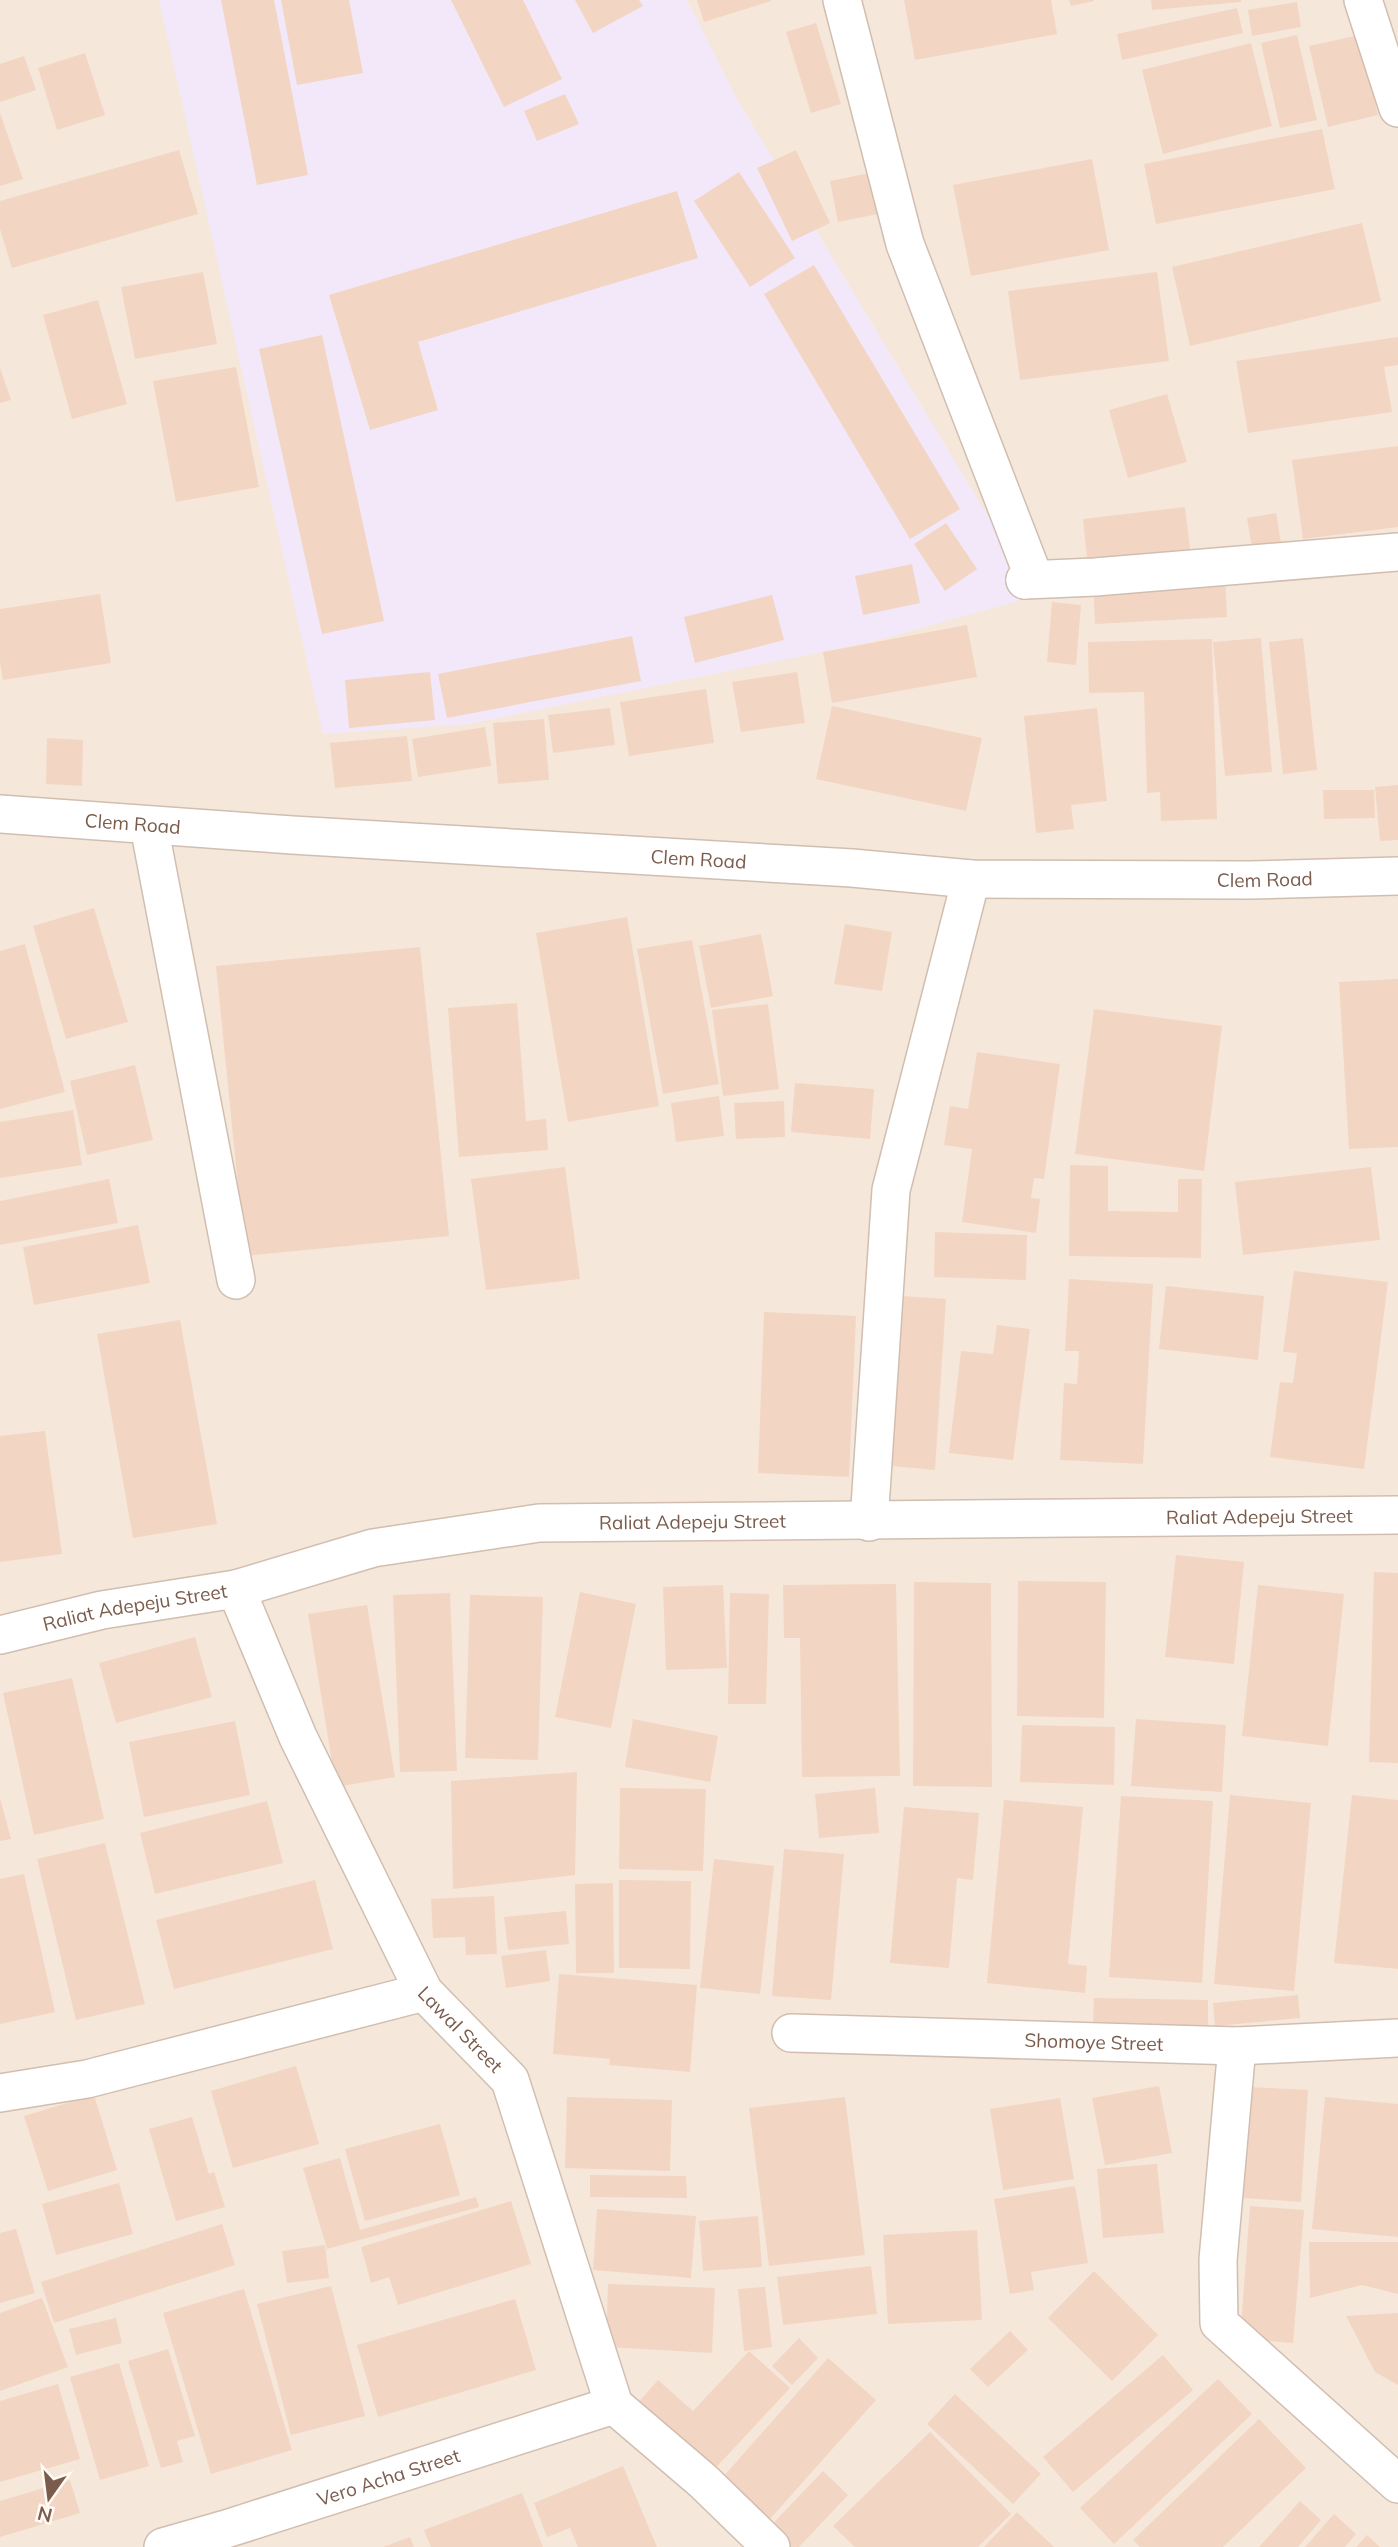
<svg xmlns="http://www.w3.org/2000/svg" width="1398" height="2547" viewBox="0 0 1398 2547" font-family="Mulish,sans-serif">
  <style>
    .residential { fill: #f5e8da }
    .education { fill: #f3e8fa }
    .building { fill: #f3d5c3 }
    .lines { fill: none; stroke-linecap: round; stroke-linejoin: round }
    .minor-casing { stroke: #d1beb0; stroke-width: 40 }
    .minor { stroke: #fff; stroke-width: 37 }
    .labels { text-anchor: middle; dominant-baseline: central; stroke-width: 5; stroke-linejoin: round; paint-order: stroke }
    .street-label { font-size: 19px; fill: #7a5c4d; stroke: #fffaf3 }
  </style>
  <rect width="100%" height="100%" fill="#fdf6ec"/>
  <rect class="residential" x="0" y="0" width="1398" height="2547"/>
  <path class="education" d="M159 0H687L737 99 1036 596 871 642 469 724 323 734Z"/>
  <g class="building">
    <path d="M221 0H274L308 175 257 185Z"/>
    <path d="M281 0H349L363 73 297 85Z"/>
    <path d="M451 0H523L562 79 504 107Z"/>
    <path d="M575 0H639L643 6 593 33Z"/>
    <path d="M697 0H770L771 1 704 22Z"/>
    <path d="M904 0H1051L1057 34 915 60Z"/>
    <path d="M1069 0H1094V1L1071 6Z"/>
    <path d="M1151 0H1241V2L1152 10Z"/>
    <path d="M1297 2 1301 27 1252 36 1248 10Z"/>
    <path d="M1237 8 1243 33 1122 60 1117 34Z"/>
    <path d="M816 23 841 104 811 113 786 32Z"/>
    <path d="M1297 35 1317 120 1280 128 1261 43Z"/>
    <path d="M1359 35 1378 115 1328 127 1309 46Z"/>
    <path d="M1251 43 1272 126 1163 154 1142 70Z"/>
    <path d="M85 53 105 115 57 130 38 68Z"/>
    <path d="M24 56 36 90 0 102V64Z"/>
    <path d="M565 94 579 124 537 141 524 111Z"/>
    <path d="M0 113 23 179 0 186Z"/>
    <path d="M1322 129 1335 189 1156 224 1144 164Z"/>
    <path d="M179 150 198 214 12 268 0 229V201Z"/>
    <path d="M796 150 830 223 792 241 757 168Z"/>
    <path d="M1092 159 1109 250 971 276 953 185Z"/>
    <path d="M739 172 795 258 750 287 694 201Z"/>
    <path d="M870 173 878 214 838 222 830 181Z"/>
    <path d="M677 191 698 258 418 342 438 410 370 430 329 295Z"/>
    <path d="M1362 223 1381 301 1190 346 1172 267Z"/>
    <path d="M814 265 960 509 910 539 764 294Z"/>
    <path d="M203 272 217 344 135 359 121 287Z"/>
    <path d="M1157 272 1169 361 1020 380 1008 291Z"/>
    <path d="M98 300 127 404 72 419 43 315Z"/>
    <path d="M322 335 384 621 322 634 259 349Z"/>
    <path d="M1398 337V365L1384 367 1392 412 1248 433 1236 361Z"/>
    <path d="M236 367 259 487 176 502 153 381Z"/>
    <path d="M0 368 11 400 0 403Z"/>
    <path d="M1167 394 1187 462 1128 478 1109 410Z"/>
    <path d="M1398 446V527L1303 539 1292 460Z"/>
    <path d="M1185 507 1191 558 1088 568 1083 519Z"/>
    <path d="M1276 513 1282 549 1253 554 1247 518Z"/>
    <path d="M946 523 977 569 945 591 914 544Z"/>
    <path d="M912 564 920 603 863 615 855 576Z"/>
    <path d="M1225 575 1227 617 1095 624 1093 582Z"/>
    <path d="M100 594 111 663 3 680 0 663V609Z"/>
    <path d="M772 595 784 640 695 663 684 617Z"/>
    <path d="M1052 602 1081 605 1076 665 1047 662Z"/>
    <path d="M967 625 977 677 832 703 823 652Z"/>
    <path d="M632 636 641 681 447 718 438 674Z"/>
    <path d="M1261 638 1272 772 1225 776 1213 642Z"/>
    <path d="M1303 638 1317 770 1283 774 1269 642Z"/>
    <path d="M1212 639 1217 819 1161 821 1160 792 1147 793 1144 692 1089 693 1088 642Z"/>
    <path d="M430 672 435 720 349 728 345 680Z"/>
    <path d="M797 672 805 723 741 732 732 682Z"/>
    <path d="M706 689 714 743 629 756 620 702Z"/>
    <path d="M832 706 982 738 966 811 816 779Z"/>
    <path d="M610 708 615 745 553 753 548 715Z"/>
    <path d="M1097 708 1107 801 1071 805 1074 829 1036 833 1024 716Z"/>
    <path d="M544 719 549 780 498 784 493 723Z"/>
    <path d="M485 727 491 766 418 777 412 739Z"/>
    <path d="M407 736 412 781 335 788 330 743Z"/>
    <path d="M47 738 83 740 82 786 46 784Z"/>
    <path d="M1398 785V840L1380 841 1375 787Z"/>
    <path d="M1323 790H1374L1375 818 1324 819Z"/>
    <path d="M94 908 128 1022 66 1039 33 926Z"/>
    <path d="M627 917 659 1106 568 1122 536 933Z"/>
    <path d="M845 924 892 932 882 991 834 984Z"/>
    <path d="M761 934 773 996 711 1008 699 946Z"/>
    <path d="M692 940 719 1084 663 1094 637 949Z"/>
    <path d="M25 944 65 1092 0 1109V951Z"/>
    <path d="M420 947 449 1236 245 1256 216 966Z"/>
    <path d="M1398 979V1147L1349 1149 1339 982Z"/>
    <path d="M517 1003 526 1121 546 1119 548 1150 459 1157 448 1008Z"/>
    <path d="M768 1004 779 1089 723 1096 712 1010Z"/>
    <path d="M1094 1009 1222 1026 1204 1171 1075 1154Z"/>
    <path d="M977 1052 1060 1064 1044 1179 1034 1178 1031 1198 1040 1199 1036 1233 962 1222 972 1149 944 1145 950 1106 968 1109Z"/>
    <path d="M135 1065 153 1140 87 1155 70 1081Z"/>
    <path d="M795 1083 874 1089 870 1139 791 1132Z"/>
    <path d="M719 1096 724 1136 676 1142 671 1103Z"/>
    <path d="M784 1101 785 1137 736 1139 734 1103Z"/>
    <path d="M73 1110 82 1165 0 1178V1122Z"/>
    <path d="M1070 1165 1108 1166V1211L1178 1212V1179H1202L1201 1258 1069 1256Z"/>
    <path d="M565 1167 580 1279 486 1290 471 1179Z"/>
    <path d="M1371 1167 1380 1240 1243 1255 1235 1182Z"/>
    <path d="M109 1179 118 1223 0 1245V1201Z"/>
    <path d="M138 1225 150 1283 34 1305 23 1247Z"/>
    <path d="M935 1232 1027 1235 1026 1280 934 1277Z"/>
    <path d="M1294 1271 1388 1282 1364 1469 1270 1457 1280 1382 1293 1383 1297 1353 1283 1352Z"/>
    <path d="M1069 1279 1153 1284 1143 1464 1060 1460 1064 1383 1077 1384 1079 1351H1065Z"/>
    <path d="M1166 1286 1264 1296 1258 1360 1159 1349Z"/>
    <path d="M902 1296 946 1299 935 1470 891 1466Z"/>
    <path d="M764 1312 856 1316 849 1477 758 1473Z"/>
    <path d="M180 1320 217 1524 133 1538 97 1334Z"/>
    <path d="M997 1325 1030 1329 1013 1460 949 1453 961 1351 993 1354Z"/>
    <path d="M45 1431 62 1554 0 1562V1436Z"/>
    <path d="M1176 1555 1244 1562 1234 1664 1165 1657Z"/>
    <path d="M1374 1572 1398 1573V1763L1369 1762Z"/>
    <path d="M1018 1581 1106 1582 1104 1718 1017 1716Z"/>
    <path d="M914 1582 991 1583 992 1787 913 1786Z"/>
    <path d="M896 1584 900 1776 802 1777 800 1638H784L783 1585Z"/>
    <path d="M723 1585 727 1668 666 1670 663 1587Z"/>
    <path d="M1258 1585 1344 1594 1328 1746 1242 1736Z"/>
    <path d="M580 1592 636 1604 611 1728 555 1717Z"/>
    <path d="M450 1593 457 1771 400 1772 393 1595Z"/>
    <path d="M730 1593 769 1594 766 1704H728Z"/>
    <path d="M470 1595 543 1597 538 1760 465 1758Z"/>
    <path d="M367 1605 395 1777 336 1787 308 1614Z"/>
    <path d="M195 1637 212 1697 116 1723 99 1663Z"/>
    <path d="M72 1678 104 1819 34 1835 3 1693Z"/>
    <path d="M633 1719 718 1736 710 1782 625 1767Z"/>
    <path d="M1136 1719 1226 1725 1222 1792 1131 1786Z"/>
    <path d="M235 1721 250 1795 144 1817 129 1742Z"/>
    <path d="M1022 1725 1115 1727 1114 1785 1020 1782Z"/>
    <path d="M577 1772 575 1875 453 1889 451 1781Z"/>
    <path d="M620 1788 706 1789 703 1871 619 1869Z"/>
    <path d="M875 1788 879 1833 819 1838 815 1794Z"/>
    <path d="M1230 1795 1311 1803 1294 1991 1214 1984Z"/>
    <path d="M1352 1795 1398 1800V1969L1334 1963Z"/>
    <path d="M1121 1796 1213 1801 1202 1983 1109 1977Z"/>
    <path d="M0 1798 11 1839 0 1841Z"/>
    <path d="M1004 1800 1083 1807 1068 1964 1087 1966 1085 1993 987 1983Z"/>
    <path d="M267 1801 283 1863 155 1894 140 1833Z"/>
    <path d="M904 1807 979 1813 973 1880 957 1878 949 1968 890 1963Z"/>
    <path d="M105 1843 145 2004 76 2020 37 1859Z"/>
    <path d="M784 1849 844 1854 831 2000 772 1996Z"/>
    <path d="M714 1859 774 1866 760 1994 700 1988Z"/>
    <path d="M24 1874 55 2012 0 2024V1879Z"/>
    <path d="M315 1880 333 1949 174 1989 156 1920Z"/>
    <path d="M619 1880 691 1881 690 1969 619 1968Z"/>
    <path d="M613 1883 614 1973H576L575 1884Z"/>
    <path d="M494 1896 497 1954 466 1955 465 1937 433 1938 431 1899Z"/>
    <path d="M566 1911 569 1944 508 1950 504 1917Z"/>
    <path d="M546 1950 550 1981 506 1988 501 1956Z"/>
    <path d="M559 1974 697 1985 690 2072 609 2065 610 2059 553 2054Z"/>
    <path d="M1298 1995 1300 2018 1215 2026 1213 2003Z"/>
    <path d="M1094 1998 1208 2000V2029L1093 2027Z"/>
    <path d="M296 2066 319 2144 233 2168 211 2091Z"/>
    <path d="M1159 2086 1172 2153 1105 2165 1092 2098Z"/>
    <path d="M1250 2087 1308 2090 1301 2202 1243 2198Z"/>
    <path d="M94 2095 117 2170 48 2191 24 2116Z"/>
    <path d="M567 2097 672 2100 670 2171 565 2168Z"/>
    <path d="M845 2097 865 2255 769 2266 749 2108Z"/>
    <path d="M1325 2097 1398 2104V2237L1312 2229Z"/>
    <path d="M1060 2098 1074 2179 1003 2190 990 2109Z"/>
    <path d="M192 2117 209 2174 214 2172 225 2207 176 2221 149 2129Z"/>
    <path d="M440 2124 460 2195 365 2221 345 2149Z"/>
    <path d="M340 2158 360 2230 476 2197 479 2207 327 2249 303 2168Z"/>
    <path d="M1157 2164 1164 2233 1103 2238 1097 2169Z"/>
    <path d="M590 2175 686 2176 687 2198 590 2197Z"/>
    <path d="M119 2183 133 2234 56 2255 42 2204Z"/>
    <path d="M1075 2186 1088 2263 1031 2272 1034 2290 1010 2294 994 2199Z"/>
    <path d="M511 2201 531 2264 398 2305 389 2277 371 2283 361 2247Z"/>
    <path d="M1250 2206 1304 2210 1293 2343 1240 2339Z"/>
    <path d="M597 2209 696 2216 691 2278 593 2270Z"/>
    <path d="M758 2216 762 2267 703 2271 699 2221Z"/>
    <path d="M222 2224 235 2265 54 2323 41 2282Z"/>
    <path d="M16 2229 35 2293 0 2303V2233Z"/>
    <path d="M977 2230 982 2320 888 2324 883 2235Z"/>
    <path d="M1309 2242H1398V2294L1362 2285 1310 2298Z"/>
    <path d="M325 2245 329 2278 287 2283 282 2251Z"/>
    <path d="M871 2266 877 2314 783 2325 777 2277Z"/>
    <path d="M1094 2271 1158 2335 1112 2381 1048 2318Z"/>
    <path d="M608 2284 715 2288 712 2353 606 2347Z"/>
    <path d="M331 2286 365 2416 291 2435 257 2304Z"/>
    <path d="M765 2287 772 2347 744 2351 738 2289Z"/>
    <path d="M244 2289 292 2450 211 2474 163 2313Z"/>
    <path d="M42 2298 68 2367 0 2391V2313Z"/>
    <path d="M515 2299 536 2370 378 2417 357 2345Z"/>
    <path d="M1398 2313V2385L1375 2372 1346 2316Z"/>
    <path d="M116 2318 122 2343 76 2355 69 2329Z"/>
    <path d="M1010 2331 1028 2350 988 2387 970 2369Z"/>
    <path d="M799 2338 818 2358 792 2385 772 2366Z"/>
    <path d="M168 2349 195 2436 177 2441 183 2462 161 2468 128 2361Z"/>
    <path d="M749 2351 790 2388 710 2474 636 2405 658 2380 693 2411Z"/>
    <path d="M1163 2355 1193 2390 1073 2492 1043 2457Z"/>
    <path d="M828 2358 876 2400 770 2519 723 2477Z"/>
    <path d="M119 2363 149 2466 100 2480 70 2377Z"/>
    <path d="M1218 2379 1252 2414 1114 2544 1080 2508Z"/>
    <path d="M58 2384 80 2459 0 2482V2401Z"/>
    <path d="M955 2394 1041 2474 1013 2504 927 2424Z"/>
    <path d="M1259 2419 1306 2468 1223 2547H1140L1133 2540Z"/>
    <path d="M930 2432 1011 2514 978 2547H855L833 2526Z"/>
    <path d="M623 2466 657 2547H578L570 2528 547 2537 534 2503Z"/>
    <path d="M823 2471 848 2495 799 2547H779L764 2533Z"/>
    <path d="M70 2480 80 2513 0 2537V2501Z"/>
    <path d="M522 2493 543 2547H431L424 2530Z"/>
    <path d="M1300 2501 1321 2520 1298 2547H1259Z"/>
    <path d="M1017 2512 1054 2547H984Z"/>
    <path d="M1334 2514 1356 2534 1345 2547H1305Z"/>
    <path d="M1367 2535 1380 2547H1356Z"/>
    <path d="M410 2537 414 2547H383Z"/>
  </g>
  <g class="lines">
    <g class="minor-casing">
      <g id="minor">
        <path d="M842 0 905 244 1034 578 1025 580"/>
        <path d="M1363 0 1398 108"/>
        <path d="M1025 580 1095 577 1398 552"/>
        <path id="s1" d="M0 814 292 835 852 868 971 879 1250 880 1398 876"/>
        <path d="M149 826 236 1280"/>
        <path d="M869 1522 891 1190 971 879"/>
        <path id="s2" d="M236 1589 298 1737 424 1992 510 2080 614 2405 703 2481 771 2547"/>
        <path id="s3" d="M0 1635 102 1610 236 1589 373 1548 539 1523 1398 1515"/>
        <path id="s4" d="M791 2033 1237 2046 1398 2038"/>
        <path d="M1237 2046 1218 2260 1219 2323 1398 2484"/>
        <path d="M0 2093 87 2079 424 1992"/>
        <path id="s5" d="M163 2547 226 2529 614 2405"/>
      </g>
    </g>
    <use href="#minor" class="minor"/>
  </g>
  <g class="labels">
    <g class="street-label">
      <text stroke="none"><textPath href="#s1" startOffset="133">Clem Road</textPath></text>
      <text stroke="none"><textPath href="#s1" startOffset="700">Clem Road</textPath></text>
      <text stroke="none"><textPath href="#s1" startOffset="1267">Clem Road</textPath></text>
      <text stroke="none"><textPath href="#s3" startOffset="1272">Raliat Adepeju Street</textPath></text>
      <text stroke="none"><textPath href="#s3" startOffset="705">Raliat Adepeju Street</textPath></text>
      <text stroke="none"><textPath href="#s3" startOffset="138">Raliat Adepeju Street</textPath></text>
      <text stroke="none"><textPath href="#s2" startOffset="497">Lawal Street</textPath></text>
      <text stroke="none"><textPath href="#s4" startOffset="303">Shomoye Street</textPath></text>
      <text stroke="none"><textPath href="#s5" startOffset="236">Vero Acha Street</textPath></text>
    </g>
  </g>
  <g transform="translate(49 2498) rotate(194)" stroke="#fffaf3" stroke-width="5" paint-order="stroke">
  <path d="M0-5L12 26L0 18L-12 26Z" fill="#7a5c4d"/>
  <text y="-10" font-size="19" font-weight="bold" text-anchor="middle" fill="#7a5c4d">N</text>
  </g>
</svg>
